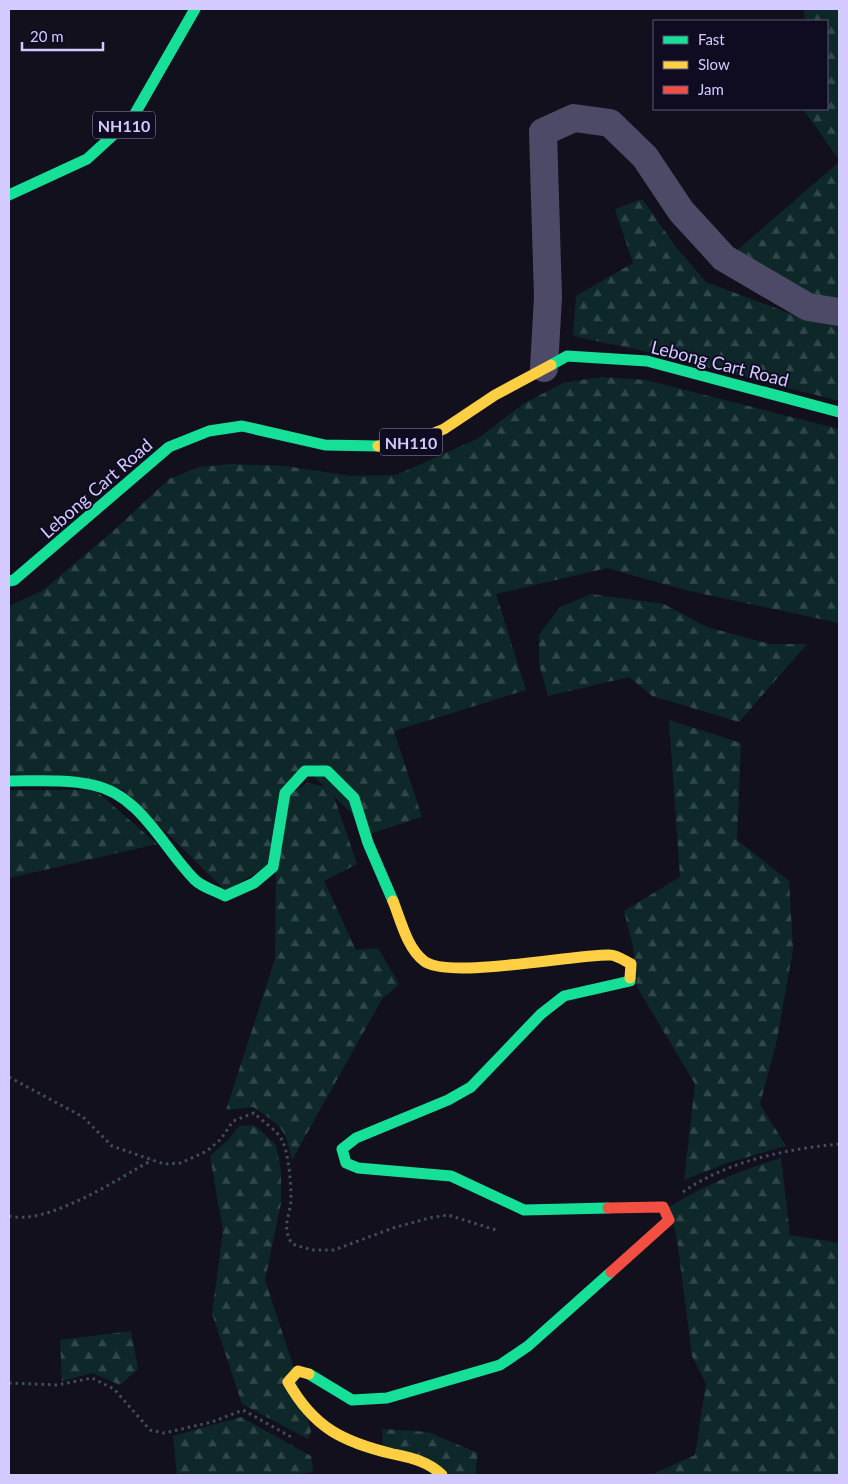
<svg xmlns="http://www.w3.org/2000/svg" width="848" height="1484" viewBox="0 0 848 1484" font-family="Lato,sans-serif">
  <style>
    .forest { fill: url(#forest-firs) }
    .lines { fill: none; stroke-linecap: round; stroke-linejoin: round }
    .path { stroke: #404e5e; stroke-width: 3; stroke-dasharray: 2.5 4; stroke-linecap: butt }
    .street { stroke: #4c4a66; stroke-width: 28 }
    .fast { stroke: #16e098; stroke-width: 11 }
    .slow { stroke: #ffcf43; stroke-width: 11 }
    .jam { stroke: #f24e42; stroke-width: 11 }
    .labels { text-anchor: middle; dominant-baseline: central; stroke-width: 4; stroke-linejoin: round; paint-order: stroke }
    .shield { fill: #0f0b21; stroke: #9891bc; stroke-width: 1 }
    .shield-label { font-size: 16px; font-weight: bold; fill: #d3cbff }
    .street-label { font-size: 18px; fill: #d3cbff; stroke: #0f0b21 }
  </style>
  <defs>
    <pattern id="forest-firs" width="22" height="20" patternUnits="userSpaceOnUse" patternTransform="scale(1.25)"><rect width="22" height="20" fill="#0e282a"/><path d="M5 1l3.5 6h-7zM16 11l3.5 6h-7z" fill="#30464a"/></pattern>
  </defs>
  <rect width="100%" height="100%" fill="#12101c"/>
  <g class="forest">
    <path d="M804 9H839V160L803 109H827V21H805Z"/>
    <path d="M839 162V301L811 298 735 252Z"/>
    <path d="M642 199 676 247 706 282 802 318 839 323V401L653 353 573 336 576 296 633 263 615 209Z"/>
    <path d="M601 377 646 380 839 429V623L689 591 607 568 496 594 526 690 394 731 422 817 372 833 303 766 268 865 226 891 123 790 9 773V606L42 591 112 532 169 479 199 467 231 464 286 466 350 476 396 475 477 439 523 404 563 383Z"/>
    <path d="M591 594 664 604 707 627 770 644H807L739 722 652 696 629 677 548 696 539 664V635L560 607Z"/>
    <path d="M669 720 741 743 737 840 789 881 793 949 777 1040 760 1104 786 1146 727 1163 684 1180 695 1084 637 987 633 946 624 911 680 877Z"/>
    <path d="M307 783 331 788 357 864 324 881 356 950 378 948 399 984 382 999 292 1160C285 1126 281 1126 253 1107L226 1110 275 959 276 871 289 795Z"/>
    <path d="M9 790H95L157 844 9 878Z"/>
    <path d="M254 1125 276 1145 281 1171V1203L265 1280 293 1365 311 1431 308 1439 242 1404 212 1313 223 1231 210 1156 228 1140 239 1126Z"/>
    <path d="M781 1158 790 1235 839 1243V1475H651L695 1455 706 1384 692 1356 677 1239 669 1207C706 1184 740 1171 781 1158Z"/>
    <path d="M131 1331 138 1369 120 1385 92 1373 62 1381 60 1340Z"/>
    <path d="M241 1417 311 1456 313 1472 291 1475H177L173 1436Z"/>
    <path d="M382 1429 428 1432 478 1453 475 1475H452L383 1445Z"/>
  </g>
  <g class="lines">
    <g class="path">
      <path d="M9 1077 83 1117 112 1146 164 1164 181 1163 207 1151 221 1139 233 1121 254 1113C262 1121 278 1131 282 1140 289 1154 291 1184 291 1199 290 1218 281 1225 292 1244L312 1250H334L393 1228 429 1218 448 1215 496 1230"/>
      <path d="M683 1192C727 1161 787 1149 839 1144"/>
      <path d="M9 1216C47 1226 118 1179 152 1160"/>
      <path d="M9 1383 57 1385 92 1378 114 1389 150 1430 164 1433 212 1422 243 1410 293 1438"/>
    </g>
    <path class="street" d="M544 368 548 297 543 132 574 118 610 123 645 157 681 211 724 258 808 307 839 312"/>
    <g class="fast">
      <path d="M9 195 87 159 133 117 195 9"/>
      <path d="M551 365 567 356 647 361 839 412"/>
      <path d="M9 581 14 580 169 447 209 431 242 426 325 445 378 446"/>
      <path d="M9 781C36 781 66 779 93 785 141 795 163 848 195 880 202 887 216 891 225 896L254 883 273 867 285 793 305 771H327L354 798 368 843 393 901"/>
      <path d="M608 1208 524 1210 451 1176 358 1168 346 1163 342 1149 356 1138 448 1100 471 1087 541 1014 564 996 630 981V978"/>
      <path d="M309 1374 352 1400 387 1398 500 1365 528 1346 611 1272"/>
    </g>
    <g class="slow">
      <path d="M378 446H402L444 429 495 395 551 365"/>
      <path d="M393 901C401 921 407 948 424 961 448 980 575 954 610 955 617 955 625 961 631 964L630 978"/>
      <path d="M309 1374 298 1371 288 1382C314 1428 343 1442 393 1454 411 1458 428 1461 442 1475"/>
    </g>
    <path class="jam" d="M608 1208 663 1207 669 1220 611 1272"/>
  </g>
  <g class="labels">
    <g class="shield">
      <rect x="93" y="111.5" width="62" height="27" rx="4"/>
      <rect x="380" y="428.5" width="62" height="27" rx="4"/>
    </g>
    <g class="shield-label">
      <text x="124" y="125">NH110</text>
      <text x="411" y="442">NH110</text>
    </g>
    <g class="street-label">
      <text transform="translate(720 363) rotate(14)">Lebong Cart Road</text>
      <text transform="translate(96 488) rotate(-41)">Lebong Cart Road</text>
    </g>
  </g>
  <rect width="848" height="1484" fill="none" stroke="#d3cbff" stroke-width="20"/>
  <rect x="653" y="20" width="175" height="90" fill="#0f0b21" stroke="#5d587a"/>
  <rect x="663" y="36" width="25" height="8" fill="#16e098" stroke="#5d587a"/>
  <text x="698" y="45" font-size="15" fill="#d3cbff">Fast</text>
  <rect x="663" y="61" width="25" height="8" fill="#ffcf43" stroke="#5d587a"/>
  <text x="698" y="70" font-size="15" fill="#d3cbff">Slow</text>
  <rect x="663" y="86" width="25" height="8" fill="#f24e42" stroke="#5d587a"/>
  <text x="698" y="95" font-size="15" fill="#d3cbff">Jam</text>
  <path d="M22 42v8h81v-8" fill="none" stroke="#d3cbff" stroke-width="2.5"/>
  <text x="30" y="42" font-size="15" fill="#d3cbff" stroke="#0f0b21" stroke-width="4" paint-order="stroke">20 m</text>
</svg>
